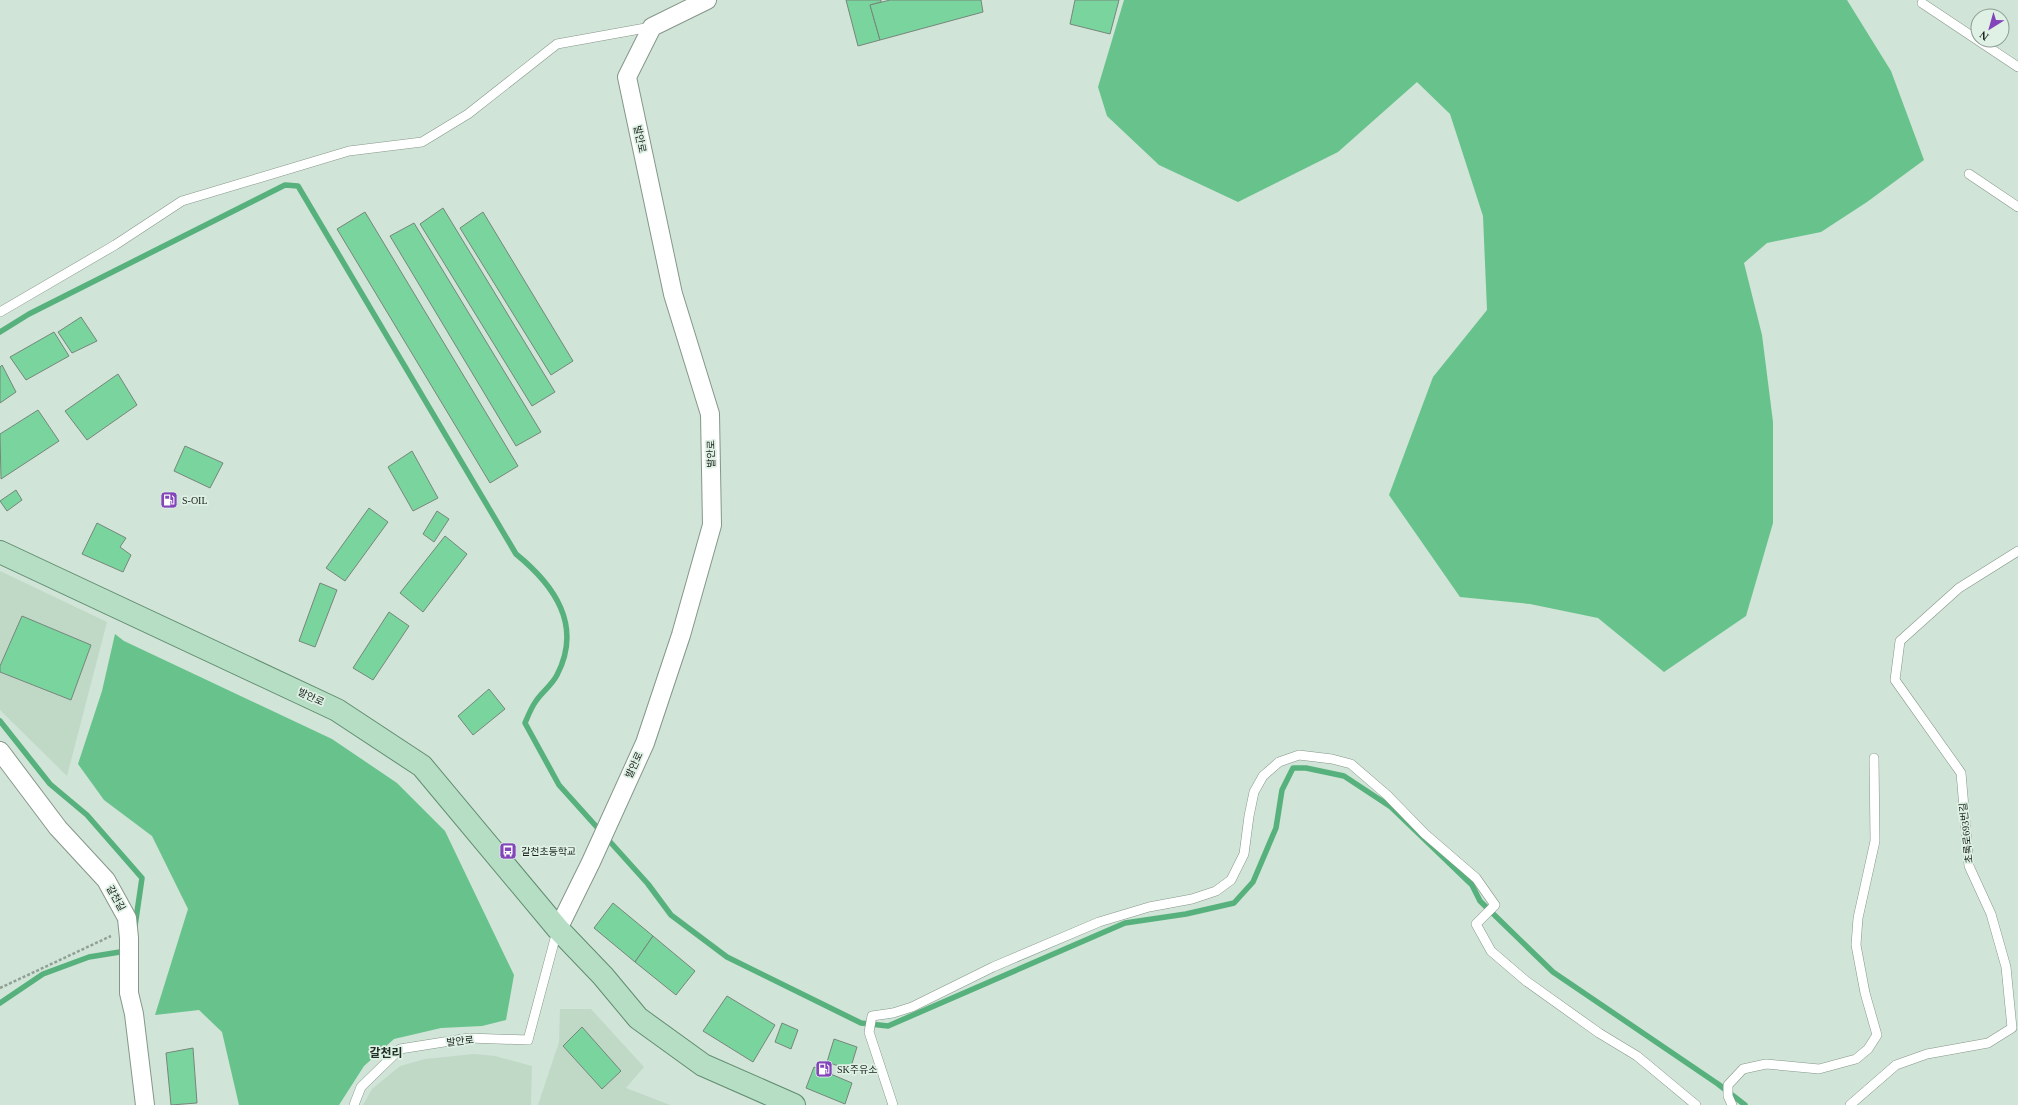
<svg xmlns="http://www.w3.org/2000/svg" width="2018" height="1105" viewBox="0 0 2018 1105" font-family="'Times New Roman','Noto Sans KR',serif">
  <style>
    .built { fill: #c0d9c7 }
    .forest { fill: #68c28c }
    .lines { fill: none; stroke-linecap: round; stroke-linejoin: round }
    .stream { stroke: #57b17c; stroke-width: 5.5 }
    .building { fill: #7ad49d; stroke: #75877b }
    .lane-casing { stroke: #85978a; stroke-width: 10 }
    .street-casing { stroke: #85978a; stroke-width: 20 }
    .primary-casing { stroke: #608d70; stroke-width: 24 }
    .path { stroke: #90a096; stroke-width: 2.5; stroke-dasharray: 3 2; stroke-linecap: butt }
    .lane { stroke: #fff; stroke-width: 9 }
    .street { stroke: #fff; stroke-width: 18 }
    .primary { stroke: #b6dec5; stroke-width: 22 }
    .labels { text-anchor: middle; dominant-baseline: central; stroke-width: 3.5; stroke-linejoin: round; paint-order: stroke }
    .street-label { font-size: 10px; fill: #19201b; stroke: #def1e4 }
    .poi-label { font-size: 10px; fill: #19201b; stroke: #def1e4; text-anchor: start }
    .quarter-label { font-size: 12px; font-weight: bold; fill: #203026; stroke: #def1e4 }
  </style>
  <rect width="100%" height="100%" fill="#d0e4d7"/>
  <g class="built">
    <path d="M0 571 107 622 67 776 0 710Z"/>
    <path d="M560 1009H591L644 1067 626 1088 670 1105H538L559 1042Z"/>
    <path d="M474 1054 495 1056 532 1066 531 1105H363L372 1089 400 1066 425 1059Z"/>
  </g>
  <g class="forest">
    <path d="M1124 0H1847L1891 71 1924 160 1867 202 1821 232 1767 243 1744 263 1762 335 1773 422V523L1746 616 1664 672 1598 618 1530 604 1460 597 1389 495 1433 377 1487 310 1483 216 1450 114 1417 82 1338 152 1238 202 1159 165 1107 116 1098 87Z"/>
    <path d="M115 634 124 641 332 739 397 783 445 831 514 975 506 1020 482 1026 441 1028 394 1039 364 1066 339 1105H239L222 1032 199 1010 155 1015 188 909 152 836 104 800 78 764 102 691Z"/>
  </g>
  <g class="lines">
    <g class="stream">
      <path d="M0 332 29 314 285 185 298 186 516 554C554 585 583 625 557 675 552 685 542 692 536 701 531 708 528 716 525 723L559 785 648 884 671 915 727 957 861 1023 888 1026 1125 923 1186 914 1234 903 1253 882 1276 828 1282 790 1293 768H1306L1344 776 1391 807 1472 885 1480 901 1553 972 1718 1084 1745 1105"/>
      <path d="M0 721 50 784 87 815 142 878 135 926"/>
      <path d="M0 1003 43 974 89 957 126 951"/>
    </g>
  </g>
  <g class="building">
    <path d="M846 0H881V2L870 5 880 40 858 46Z"/>
    <path d="M890 0H981L983 12 880 40 870 5Z"/>
    <path d="M1075 0H1119L1110 34 1070 24Z"/>
    <path d="M443 208 555 392 532 406 420 224Z"/>
    <path d="M365 212 518 466 490 483 337 229Z"/>
    <path d="M483 212 573 361 551 375 460 228Z"/>
    <path d="M414 223 541 432 516 446 390 236Z"/>
    <path d="M81 317 97 341 72 353 58 332Z"/>
    <path d="M54 332 69 356 26 380 10 357Z"/>
    <path d="M2 365 16 392 0 403V367Z"/>
    <path d="M118 374 137 405 87 440 65 411Z"/>
    <path d="M38 410 59 441 1 479 0 434Z"/>
    <path d="M185 446 223 463 210 488 174 471Z"/>
    <path d="M412 451 438 498 413 511 388 467Z"/>
    <path d="M16 490 22 500 7 511 0 501Z"/>
    <path d="M369 508 388 522 345 581 326 568Z"/>
    <path d="M437 511 449 519 434 542 423 534Z"/>
    <path d="M97 523 126 538 120 547 131 555 123 572 82 554Z"/>
    <path d="M445 536 467 554 423 612 400 593Z"/>
    <path d="M320 583 337 590 315 647 299 641Z"/>
    <path d="M389 612 409 626 373 680 353 668Z"/>
    <path d="M22 616 91 645 71 700 0 672V666Z"/>
    <path d="M489 689 505 709 473 735 458 716Z"/>
    <path d="M613 903 653 936 635 962 594 928Z"/>
    <path d="M653 936 695 971 676 995 635 962Z"/>
    <path d="M727 996 775 1025 753 1062 703 1031Z"/>
    <path d="M782 1023 798 1030 791 1049 775 1042Z"/>
    <path d="M582 1027 621 1071 602 1089 563 1046Z"/>
    <path d="M834 1039 857 1047 850 1070 827 1062Z"/>
    <path d="M193 1048 197 1103 171 1105 166 1053Z"/>
    <path d="M814 1067 852 1083 845 1104 806 1088Z"/>
  </g>
  <g class="lines">
    <g class="lane-casing">
      <g id="lane">
        <path d="M1922 3 2018 67"/>
        <path d="M1969 174 2018 207"/>
        <path d="M0 312 115 245 182 201 349 151 422 142 468 114 557 44 651 27"/>
        <path d="M354 1105 361 1087 400 1049 469 1038 528 1040 557 931"/>
        <path d="M893 1105 869 1032 872 1016 893 1013 912 1007 993 967 1099 922 1149 907 1192 899 1216 891 1231 880 1244 854 1249 816 1254 792 1263 776 1279 762 1299 755 1332 759 1351 764 1387 795 1425 834 1476 878 1495 905 1476 924 1491 951 1526 981 1599 1033 1637 1056 1696 1105"/>
        <path d="M1732 1105 1728 1096V1085L1743 1069 1766 1064 1819 1069 1856 1059 1868 1049 1877 1035 1865 993 1856 945 1858 918 1875 841 1874 758"/>
        <path d="M1850 1105 1896 1065 1927 1054 1988 1043 2012 1028 2006 967 1991 914 1969 866 1961 773 1895 680 1900 641 1959 588 2018 551"/>
      </g>
    </g>
    <g class="street-casing">
      <g id="street">
        <path d="M0 751 58 828 106 880 127 918 129 938V993L134 1014 145 1105"/>
        <path d="M558 929 591 862 645 743 681 635 712 525 710 414 673 294 627 77 652 27 707 0"/>
      </g>
    </g>
    <g class="primary-casing">
      <path id="primary" d="M0 552 337 710 422 766 558 929 603 976 638 1018 703 1065 794 1105"/>
    </g>
    <path class="path" d="M0 988 111 936"/>
    <use href="#lane" class="lane"/>
    <use href="#street" class="street"/>
    <use href="#primary" class="primary"/>
  </g>
  <defs>
    <g id="fuel-square" transform="scale(0.9)"><rect x="-9" y="-9" width="18" height="18" rx="4" fill="#8345ba" stroke="#def1e4"/><path d="M-5.5-6h7V0h2V4h1.3V-2.5L3-4.5l.8-.8L6-3V5H2.5V1h-1V6h-7ZM-4.2-4.7v3.2H.2V-4.7Z" fill="#fff"/></g>
    <g id="bus-square" transform="scale(0.9)"><rect x="-9" y="-9" width="18" height="18" rx="4" fill="#8345ba" stroke="#def1e4"/><path d="M-5-6H5V4H4V6H2V4H-2V6H-4V4H-5ZM-3.5-4V0h7V-4ZM-3.5 1.2v1.5H-2V1.2ZM2 1.2v1.5H3.5V1.2Z" fill="#fff"/></g>
  </defs>
  <g fill-rule="evenodd">
    <use href="#fuel-square" x="169" y="500"/>
    <use href="#bus-square" x="508" y="851"/>
    <use href="#fuel-square" x="824" y="1069"/>
  </g>
  <g class="labels">
    <g class="street-label">
      <text transform="translate(640 139) rotate(78)">발안로</text>
      <text transform="translate(711 454) rotate(-91)">발안로</text>
      <text transform="translate(311 697) rotate(25)">발안로</text>
      <text transform="translate(634 765) rotate(-65)">발안로</text>
      <text transform="translate(1966 833) rotate(-96)">초록로693번길</text>
      <text transform="translate(116 898) rotate(61)">갈천길</text>
      <text transform="translate(460 1041) rotate(-6)">발안로</text>
    </g>
    <g class="poi-label">
      <text x="182" y="500">S-OIL</text>
      <text x="521" y="851">갈천초등학교</text>
      <text x="837" y="1069">SK주유소</text>
    </g>
    <g class="quarter-label">
      <text x="386" y="1053">갈천리</text>
    </g>
  </g>
  <g transform="translate(1990 28) rotate(217)"><circle r="19" fill="#def1e4" stroke="#8f9d94"/>
  <path d="M0-3L7 15L0 10L-7 15Z" fill="#8345ba"/>
  <text y="-6" font-size="11" font-weight="bold" text-anchor="middle" fill="#19201b">N</text>
  </g>
</svg>
